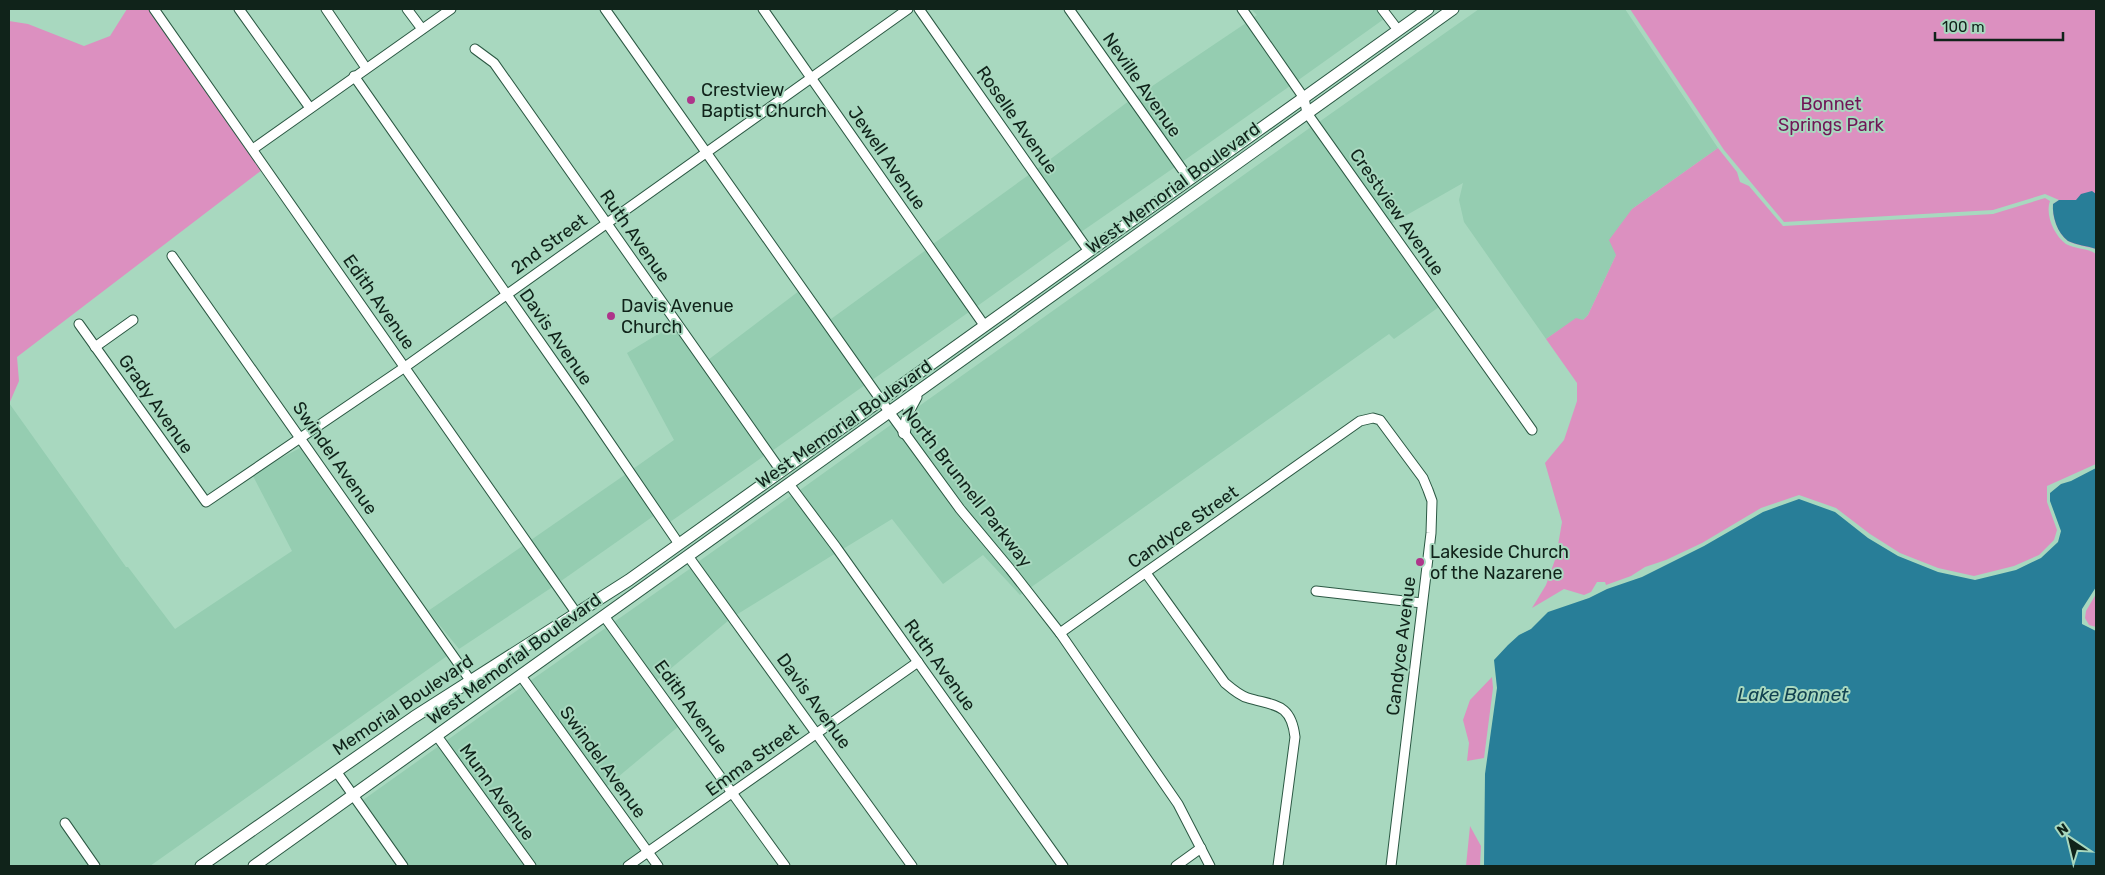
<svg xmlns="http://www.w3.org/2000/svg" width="2105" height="875" viewBox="0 0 2105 875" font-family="Rubik,sans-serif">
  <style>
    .built { fill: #95cdb1 }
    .green { fill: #dc90c0 }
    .water { fill: #287e98 }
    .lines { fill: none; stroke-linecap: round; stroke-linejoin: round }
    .minor-casing { stroke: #2b5843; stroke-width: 11 }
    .major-casing { stroke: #2b5843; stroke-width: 13 }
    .minor { stroke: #fff; stroke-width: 9 }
    .major { stroke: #fff; stroke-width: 11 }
    .poi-dot { fill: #ae358a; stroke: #a8d8bf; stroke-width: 2 }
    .labels { text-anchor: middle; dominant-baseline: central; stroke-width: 4; stroke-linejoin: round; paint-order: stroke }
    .street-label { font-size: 18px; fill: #10231a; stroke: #a8d8bf }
    .poi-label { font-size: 18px; fill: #10231a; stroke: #a8d8bf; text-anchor: start }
    .park-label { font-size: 18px; fill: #701657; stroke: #a8d8bf }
    .water-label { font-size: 19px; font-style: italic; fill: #124251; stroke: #a8d8bf }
  </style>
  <rect width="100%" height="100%" fill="#a8d8bf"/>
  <g class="built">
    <path d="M1251 9H1377L1384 19 1297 81 1253 18 1257 15Z"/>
    <path d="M1479 9H1625L1718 148 1632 209 1616 255 1588 315 1583 320 1576 319 1546 339 1464 222 1459 200 1463 183 1391 224 1319 122Z"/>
    <path d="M1246 23 1290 86 1182 162 1136 97Z"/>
    <path d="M1129 101 1175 167 1081 232 1037 169Z"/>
    <path d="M1311 127 1439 307 1394 339 1389 334 1030 588 964 506 909 432 915 409Z"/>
    <path d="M1030 174 1074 237 976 307 933 244Z"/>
    <path d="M926 250 969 312 872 380 806 286 831 319Z"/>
    <path d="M799 291 865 385 772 451 708 360Z"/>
    <path d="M673 325 764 456 670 522 633 469 674 440 627 353Z"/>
    <path d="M9 403 126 567H128L175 629 292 551 253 476 279 459 302 447 447 656 150 866H9Z"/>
    <path d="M892 424 899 436 902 437 957 512 1023 593 1020 595 983 555 943 584 892 519 843 549 800 490Z"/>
    <path d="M626 474 655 515 561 581 531 540Z"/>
    <path d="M792 495 836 553 736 615 698 562Z"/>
    <path d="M524 545 554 586 459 649 428 611Z"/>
    <path d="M691 568 729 620 657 680 614 622Z"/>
    <path d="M607 627 679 726 606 787 530 681Z"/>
    <path d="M523 686 642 851 620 866H537L446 741Z"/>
    <path d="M439 746 526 866H409L363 800Z"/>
  </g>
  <g class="green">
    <path d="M127 9H149L262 170 17 357 19 381 9 404V21L28 24 84 46 110 36Z"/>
    <path d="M1630 9H2096V249C2088 247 2075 245 2068 241 2057 233 2052 217 2053 204L2059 200 2045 194 1993 210 1784 222 1724 150Z"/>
    <path d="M1718 148 1737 172 1740 182 1749 186 1783 226 1993 214 2045 198 2050 201C2045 215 2054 235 2066 244 2074 249 2088 248 2096 254V464L2047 486V502L2057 530 2054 540 2039 555 2014 566 1974 576 1938 568 1900 553 1870 534 1836 508 1799 495 1761 508 1702 543 1666 560 1645 567 1631 576 1606 585 1605 582H1597L1591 592 1584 595 1564 589 1532 608 1546 585 1556 557 1562 522 1545 463 1564 440 1577 401V383L1546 339 1576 318 1583 320 1588 315 1616 255 1609 240 1632 209Z"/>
    <path d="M2096 594V627L2089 625 2085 618 2086 611Z"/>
    <path d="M1492 677 1493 688 1484 758 1467 761 1469 743 1463 720 1470 700Z"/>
    <path d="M1470 826 1481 846 1480 866H1466Z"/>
  </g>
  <g class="water">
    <path d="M2092 191 2096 194V249C2088 246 2076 245 2068 241 2057 233 2052 216 2053 204L2059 200H2076L2081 194Z"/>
    <path d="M2096 468V587L2082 609V624L2096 631V866H1484L1485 774 1497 688 1494 660 1508 645 1519 635 1531 629 1548 612 1589 598 1607 589 1642 577 1704 546 1763 512 1799 499 1835 512 1868 538 1898 556 1938 572 1975 580 2016 570 2041 558 2058 542 2061 531 2050 501V493L2061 484 2071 481Z"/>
  </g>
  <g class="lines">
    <g class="minor-casing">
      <g id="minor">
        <path d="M154 9 577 614"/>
        <path d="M239 9 310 108"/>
        <path d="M326 9 366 68"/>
        <path d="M407 9 422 29"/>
        <path d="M605 9 890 413 960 509 1010 569 1060 633 1178 804 1210 866"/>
        <path d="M763 9 984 325"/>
        <path d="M919 9 1088 250"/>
        <path d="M1069 9 1189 179"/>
        <path d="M1242 9 1304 98 1307 113 1532 430"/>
        <path d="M1382 9 1398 30"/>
        <path d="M475 49 494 63 781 471"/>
        <path d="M354 76 582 402 679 544"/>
        <path d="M253 149 451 9"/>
        <path d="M172 256 470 680"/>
        <path d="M79 324 206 502 405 367 908 9"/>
        <path d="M95 347 133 320"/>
        <path d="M789 484 836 547 1063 866"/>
        <path d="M688 556 912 866"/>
        <path d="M1146 573 1225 683C1232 689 1240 696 1248 698 1275 706 1291 703 1295 737L1278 866"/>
        <path d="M1316 591 1422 603"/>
        <path d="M604 616 785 866"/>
        <path d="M1060 633 1360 421 1373 418 1380 420 1423 478 1428 490 1432 501 1431 533 1391 866"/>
        <path d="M521 676 658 866"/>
        <path d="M437 736 531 866"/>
        <path d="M336 771 403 866"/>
        <path d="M65 823 95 866"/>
        <path d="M628 866 918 662"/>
        <path d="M1176 866 1201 848"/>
      </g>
    </g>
    <g class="major-casing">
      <g id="major">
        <path d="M904 433 909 410 916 397"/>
        <path d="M201 866 414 717 629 580 1428 9"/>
        <path d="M254 866 1453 9"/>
      </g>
    </g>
    <use href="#minor" class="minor"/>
    <use href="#major" class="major"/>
  </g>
  <g class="poi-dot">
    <circle cx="691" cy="100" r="5"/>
    <circle cx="611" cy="316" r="5"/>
    <circle cx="1420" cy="562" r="5"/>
  </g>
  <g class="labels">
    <g class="street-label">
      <text transform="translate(1142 85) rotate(55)">Neville Avenue</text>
      <text transform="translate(1017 120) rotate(55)">Roselle Avenue</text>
      <text transform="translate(887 158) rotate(55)">Jewell Avenue</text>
      <text transform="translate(1173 188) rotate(-36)">West Memorial Boulevard</text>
      <text transform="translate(1397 212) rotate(55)">Crestview Avenue</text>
      <text transform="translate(635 236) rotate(55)">Ruth Avenue</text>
      <text transform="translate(549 244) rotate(-36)">2nd Street</text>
      <text transform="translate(379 302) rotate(55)">Edith Avenue</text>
      <text transform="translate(556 337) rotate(55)">Davis Avenue</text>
      <text transform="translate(156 404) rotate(55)">Grady Avenue</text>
      <text transform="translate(844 424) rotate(-35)">West Memorial Boulevard</text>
      <text transform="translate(335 458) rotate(55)">Swindel Avenue</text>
      <text transform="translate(967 487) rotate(52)">North Brunnell Parkway</text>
      <text transform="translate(1183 527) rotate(-35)">Candyce Street</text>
      <text transform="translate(1401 646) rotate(-83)">Candyce Avenue</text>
      <text transform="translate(514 659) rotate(-36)">West Memorial Boulevard</text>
      <text transform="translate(940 665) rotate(54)">Ruth Avenue</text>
      <text transform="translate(814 701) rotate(54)">Davis Avenue</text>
      <text transform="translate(403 705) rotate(-34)">Memorial Boulevard</text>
      <text transform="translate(691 707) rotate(54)">Edith Avenue</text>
      <text transform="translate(752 760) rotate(-36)">Emma Street</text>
      <text transform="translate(603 762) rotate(54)">Swindel Avenue</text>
      <text transform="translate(497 792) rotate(54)">Munn Avenue</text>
    </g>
    <g class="poi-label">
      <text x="701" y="90">Crestview<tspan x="701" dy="21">Baptist Church</tspan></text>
      <text x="621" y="306">Davis Avenue<tspan x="621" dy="21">Church</tspan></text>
      <text x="1430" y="552">Lakeside Church<tspan x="1430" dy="21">of the Nazarene</tspan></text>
    </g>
    <g class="park-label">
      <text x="1831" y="104">Bonnet<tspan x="1831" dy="21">Springs Park</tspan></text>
    </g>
    <g class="water-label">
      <text x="1793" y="694">Lake Bonnet</text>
    </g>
  </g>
  <rect width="2105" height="875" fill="none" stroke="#10231a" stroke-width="20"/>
  <g transform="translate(2070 840) rotate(325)" stroke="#a8d8bf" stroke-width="4" paint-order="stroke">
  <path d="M0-4L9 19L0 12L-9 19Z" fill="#10231a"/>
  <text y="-8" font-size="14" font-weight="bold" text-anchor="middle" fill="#10231a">N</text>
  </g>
  <path d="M1935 32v8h128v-8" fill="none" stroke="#10231a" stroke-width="2.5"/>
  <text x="1942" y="32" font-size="15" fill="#10231a" stroke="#a8d8bf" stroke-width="4" paint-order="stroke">100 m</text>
</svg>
